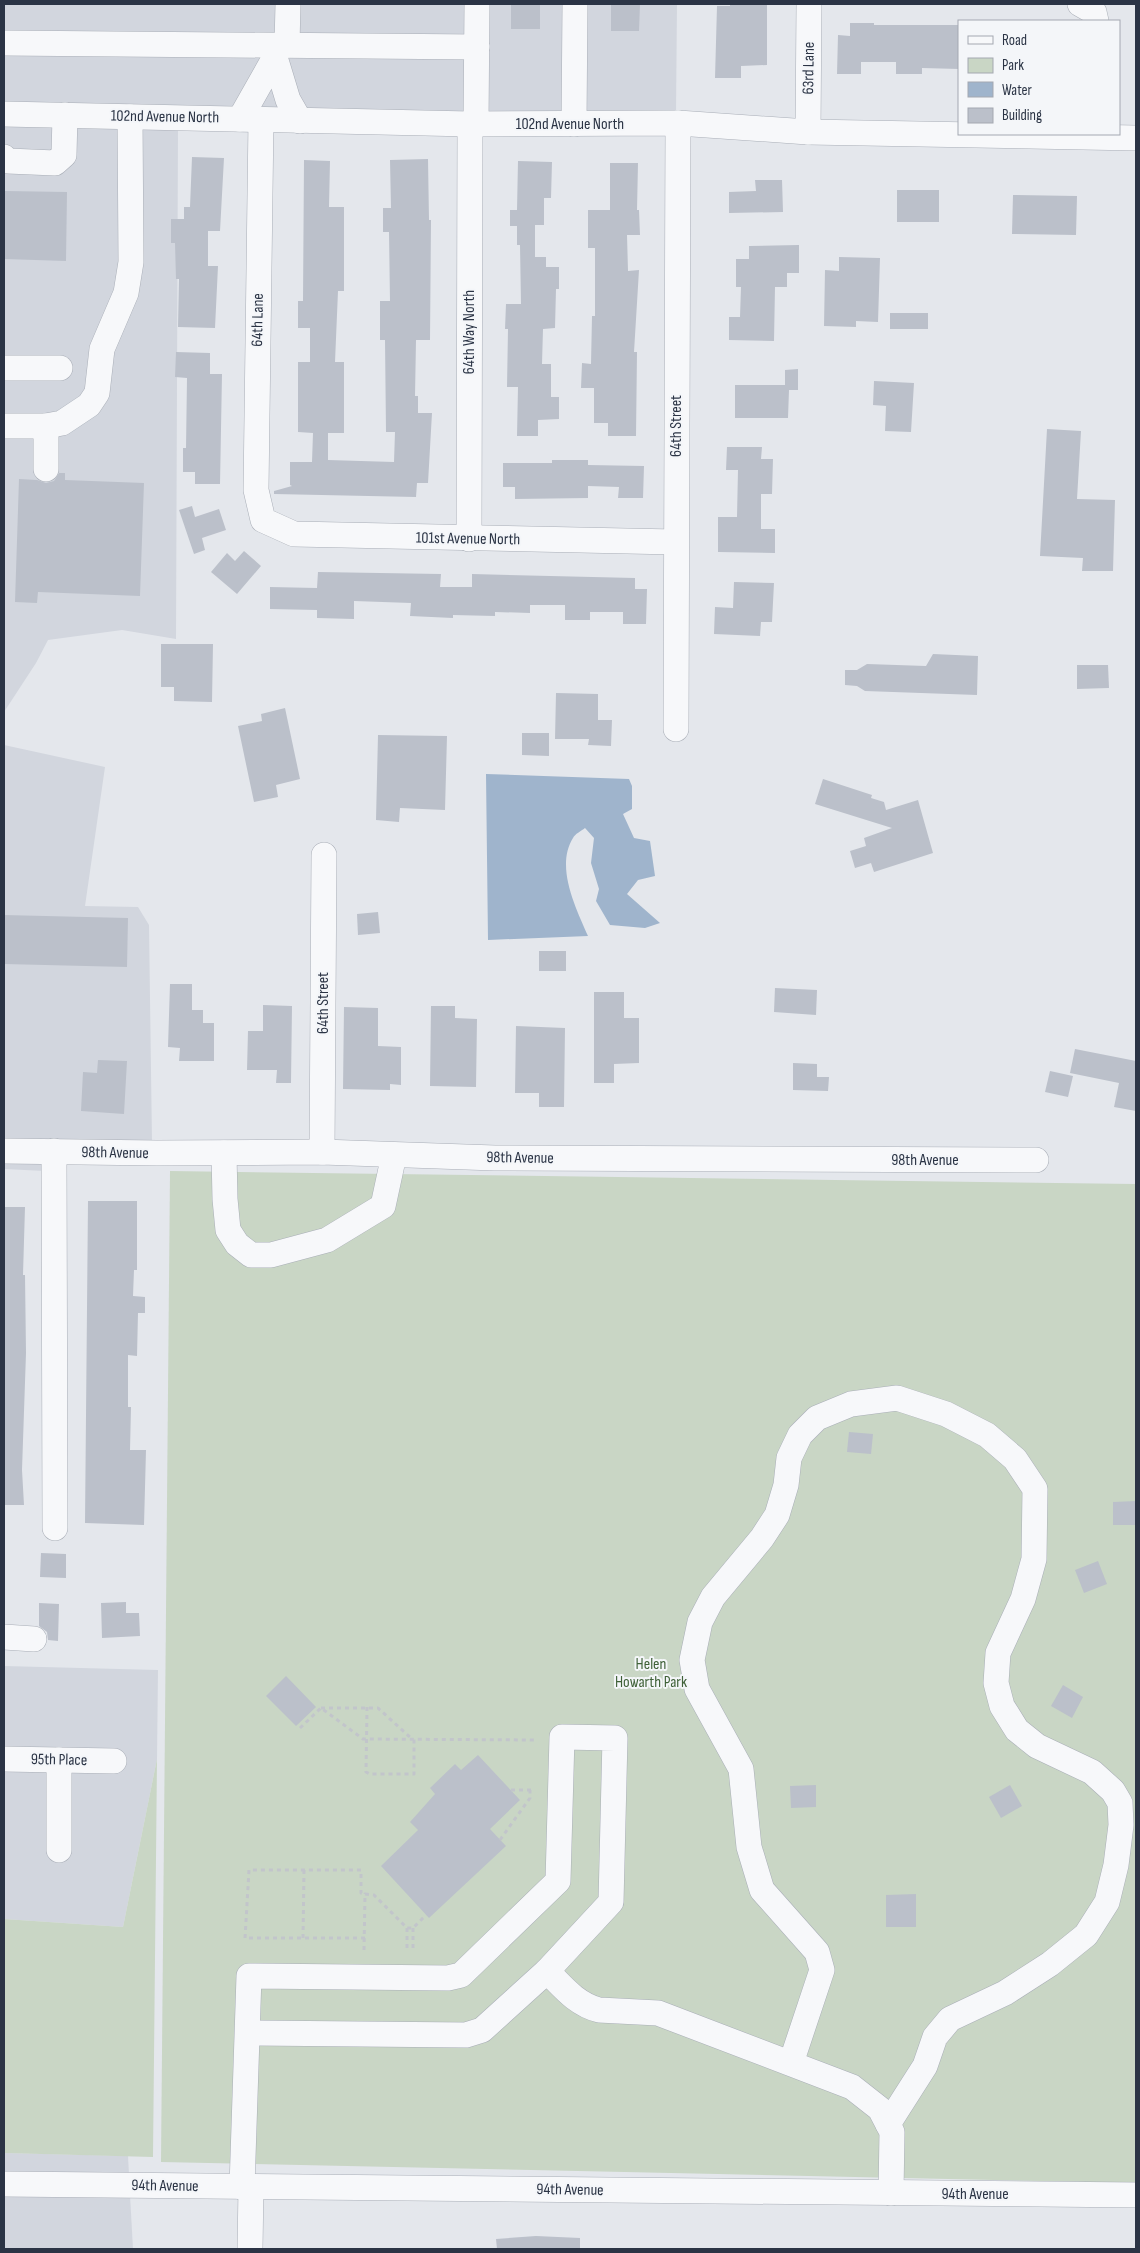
<svg xmlns="http://www.w3.org/2000/svg" width="1140" height="2253" viewBox="0 0 1140 2253" font-family="'Sofia Sans Condensed',sans-serif">
  <style>
    .built { fill: #d2d6de }
    .green { fill: #c9d6c5 }
    .water { fill: #9fb4cc }
    .building { fill: #bbc0ca }
    .lines { fill: none; stroke-linecap: round; stroke-linejoin: round }
    .minor-casing { stroke: #a9aeb7; stroke-width: 26 }
    .path { stroke: #c2c5cb; stroke-width: 3; stroke-dasharray: 4 4; stroke-linecap: butt }
    .minor { stroke: #f7f8fa; stroke-width: 25 }
    .labels { text-anchor: middle; dominant-baseline: central; stroke-width: 4; stroke-linejoin: round; paint-order: stroke }
    .street-label { font-size: 16px; fill: #2b3445; stroke: #f4f6f9 }
    .park-label { font-size: 16px; fill: #3f6138; stroke: #f4f6f9 }
  </style>
  <rect width="100%" height="100%" fill="#e4e7ec"/>
  <g class="built">
    <path d="M4 4H566V114L4 104Z"/>
    <path d="M584 4H677L676 113 583 114Z"/>
    <path d="M4 124 178 128 176 639 122 630 48 640 36 663 4 712Z"/>
    <path d="M4 745 105 767 85 906 138 907 149 925 152 1143 4 1141Z"/>
    <path d="M4 1161H45V1171L4 1169Z"/>
    <path d="M4 1666 158 1670 157 1759 123 1927 4 1919Z"/>
    <path d="M4 2153 128 2156 129 2175 4 2174Z"/>
    <path d="M4 2193 130 2195 133 2249H4Z"/>
  </g>
  <g class="green">
    <path d="M170 1171 1136 1184V2183L161 2162Z"/>
    <path d="M157 1759 153 2157 4 2153V1919L123 1927Z"/>
  </g>
  <path class="water" d="M486 774 629 779 632 786V809L623 814 634 838 650 841 655 876 638 880 627 894 660 923 645 928 610 925 596 901 599 889 591 863 594 838 585 828C581 831 575 834 573 838 555 867 576 908 588 936L488 940Z"/>
  <g class="building">
    <rect x="511" y="4" width="29" height="25"/>
    <path d="M611 4H640L639 31H611Z"/>
    <path d="M730 4H767V65L741 66V78H715L717 6H730Z"/>
    <path d="M850 23H874V25H959V69L922 68V74H896V62H861V74H837L838 35 850 36Z"/>
    <path d="M192 157 224 158 220 231H208V266H218L215 328 178 327 179 279H176L175 243H171V219H184V207H190Z"/>
    <path d="M428 159 429 220H431L430 340H416L415 396H418V413H432L428 483H417L416 497 274 494V491L292 486 290 485V462H312L313 433 298 432V362H310V328H298V301H303L304 160 330 161 329 207H344V291H338L335 362H344V433H328V460L394 462 395 432H386L385 340H380V301H390L389 232H383V208H391L390 160Z"/>
    <path d="M518 161 552 162 551 198H544V225H535V257H546V267H559V289H556L555 328 543 329 542 364H551V397H559V419L538 420V436H517L518 387H507L508 329H505L506 304H521L520 245H517V226H510V210H517Z"/>
    <path d="M610 163H638L637 210H639L640 235H627L628 271 639 270 634 352H637L636 436H608V423H594V388H581L582 363 591 364 592 316H595V248H588V210H610Z"/>
    <path d="M755 180H782L783 212 729 213V192L756 191Z"/>
    <rect x="897" y="190" width="42" height="32"/>
    <path d="M5 191 67 192 66 261 4 259Z"/>
    <path d="M1013 195 1077 196 1076 235 1012 234Z"/>
    <path d="M799 245V273H787V287H775L774 341 729 340V317H740L741 287H736V259H749V246Z"/>
    <path d="M839 257 880 258 878 322 856 321V327L824 326 825 270 839 271Z"/>
    <rect x="890" y="313" width="38" height="16"/>
    <path d="M176 352 210 353V374H222L220 484H195V472H183V448H186L187 378 175 377Z"/>
    <path d="M798 369V390H789L788 418H735V385H785V370Z"/>
    <path d="M874 381 914 383 911 432 885 431 886 406 873 405Z"/>
    <path d="M1047 429 1081 431 1077 499 1115 500 1113 571H1082L1083 558 1040 556Z"/>
    <path d="M727 447H762L761 459H773L772 494H761V529H775V553L718 552V517H737L738 470H726Z"/>
    <path d="M552 460H588V465L644 466 643 498H618L619 487 588 486V498L515 499V487H503V463H552Z"/>
    <path d="M59 473H65V480L144 483 140 596 38 592 37 603 15 602 19 479 37 480 46 483 54 481Z"/>
    <path d="M192 506 195 517 219 509 226 530 202 538 205 550 194 554 179 510Z"/>
    <path d="M244 551 261 566 237 594 211 572 227 553 235 561Z"/>
    <path d="M318 572 441 574 440 587H472V574L635 578V589H647L646 624H623V612H590V620H565V605H530V613L495 612V616L453 615V618L410 616 411 603 354 601V619L317 618V610L270 609V587L317 588Z"/>
    <path d="M734 582 774 583 772 622H761L760 636 714 634 715 607 733 608Z"/>
    <path d="M161 644H213L212 702 174 701V687H161Z"/>
    <path d="M933 654 978 656 977 695 865 691 857 686 845 685V670H857L867 664 926 666Z"/>
    <path d="M1077 665H1108L1109 688 1077 689Z"/>
    <path d="M556 693 598 694V720H612L611 746 588 745 589 739H555Z"/>
    <path d="M285 708 300 779 276 785 278 797 254 802 238 726 262 721 261 714Z"/>
    <path d="M522 733H549V756L522 755Z"/>
    <path d="M378 735 447 736 445 810 400 808 399 822 376 820Z"/>
    <path d="M823 779 872 795 871 798 884 802 886 810 918 800 933 853 874 872 871 863 855 868 850 851 866 846 864 838 892 828 815 804Z"/>
    <path d="M378 912 380 933 358 935 357 914Z"/>
    <path d="M4 915 128 918 127 967 4 964Z"/>
    <rect x="539" y="951" width="27" height="20"/>
    <path d="M170 984H192V1010H203V1023H214V1061H179L180 1048 168 1047Z"/>
    <path d="M775 988 817 990 816 1015 774 1012Z"/>
    <path d="M594 992H624V1018H639V1063L614 1064V1083H594Z"/>
    <path d="M263 1005 292 1006 291 1083H276L277 1070H247L248 1031H263Z"/>
    <path d="M431 1006H455V1018L477 1019 476 1087 430 1086Z"/>
    <path d="M344 1007 378 1008V1046L401 1047V1085L390 1084V1090L343 1089Z"/>
    <path d="M516 1026 565 1028 564 1107H539V1093H515Z"/>
    <path d="M1075 1049 1136 1061V1111L1114 1107 1119 1083 1070 1073Z"/>
    <path d="M98 1060 127 1061 124 1114 81 1111 83 1072 97 1073Z"/>
    <path d="M793 1063 817 1064V1077H829L828 1091 793 1090Z"/>
    <path d="M1050 1071 1073 1076 1068 1097 1045 1092Z"/>
    <path d="M88 1201H137V1270H134L133 1296 145 1297V1313H138L137 1356 128 1355V1407H131L130 1450H146L144 1525 85 1523Z"/>
    <path d="M4 1207H25L23 1275H25L26 1353 22 1470 24 1505H4Z"/>
    <path d="M849 1432 873 1434 871 1454 847 1452Z"/>
    <path d="M1136 1501V1525H1113V1502Z"/>
    <path d="M41 1553 66 1554V1578L40 1577Z"/>
    <path d="M1098 1561 1107 1584 1084 1593 1075 1570Z"/>
    <path d="M126 1602V1613H139L140 1636 102 1638 101 1603Z"/>
    <path d="M39 1603 59 1604 58 1641 48 1640 47 1632 39 1626Z"/>
    <path d="M286 1676 316 1707 296 1726 266 1696Z"/>
    <path d="M1063 1685 1083 1697 1072 1718 1051 1706Z"/>
    <path d="M478 1755 520 1800 490 1829 506 1846 429 1918 381 1866 418 1830 410 1822 435 1794 430 1788 455 1764 461 1770Z"/>
    <path d="M816 1785V1807L791 1808 790 1786Z"/>
    <path d="M1010 1785 1022 1806 1001 1818 989 1797Z"/>
    <path d="M916 1894V1927H886V1895Z"/>
    <path d="M536 2236 580 2238V2249H497L496 2239Z"/>
  </g>
  <g class="lines">
    <g class="minor-casing">
      <g id="minor">
        <path d="M1080 4 1094 12 1096 21"/>
        <path d="M4 43 477 47"/>
        <path d="M287 45 288 4"/>
        <path d="M4 114 470 124 678 123 808 132 1136 138"/>
        <path d="M240 119 275 57 288 100 300 121"/>
        <path d="M261 120 256 490 263 520 294 534 675 542"/>
        <path d="M476 124 477 4"/>
        <path d="M574 124 575 4"/>
        <path d="M808 132 809 4"/>
        <path d="M4 157 8 161 55 163 64 155 65 115"/>
        <path d="M4 368H60"/>
        <path d="M4 426H46L62 423 89 405 97 393 102 349 126 293 131 262 130 117"/>
        <path d="M46 426V469"/>
        <path d="M469 539 470 124"/>
        <path d="M676 729 678 123"/>
        <path d="M4 1151 157 1153 322 1152 495 1158 1036 1160"/>
        <path d="M54 1151 55 1528"/>
        <path d="M322 1152 324 855"/>
        <path d="M224 1153 225 1199 228 1230 237 1244 251 1255H271L327 1240 383 1206 394 1155"/>
        <path d="M4 1637 34 1639"/>
        <path d="M4 1759 114 1761"/>
        <path d="M59 1850V1760"/>
        <path d="M248 2033 466 2035 482 2030 547 1971C563 1987 576 2004 599 2010L658 2013 852 2087 880 2109 892 2132 891 2193"/>
        <path d="M791 2063 822 1970 817 1952 762 1890 749 1847 741 1769 697 1689 692 1660 700 1622 713 1597 762 1538 777 1515 786 1485 789 1458 800 1435 817 1418 851 1404 897 1398 946 1414 987 1435 1015 1459 1035 1489 1034 1559 1023 1599 998 1653 996 1683 1002 1706 1017 1730 1037 1746 1092 1772 1113 1791 1120 1803 1121 1825 1116 1865 1107 1902 1086 1935 1050 1964 1005 1993 950 2019 935 2037 925 2066 888 2124"/>
        <path d="M4 2184 1136 2195"/>
        <path d="M242 2187 249 1976 448 1978 461 1975 558 1881 562 1737 615 1738 611 1902 547 1971"/>
        <path d="M250 2249 251 2187"/>
      </g>
    </g>
    <g class="path">
      <path d="M367 1707 366 1772 370 1774H414V1739"/>
      <path d="M321 1708H378L412 1739"/>
      <path d="M300 1728 321 1708 363 1739 536 1740"/>
      <path d="M511 1790H535"/>
      <path d="M500 1840 530 1798V1790"/>
      <path d="M407 1928V1951"/>
      <path d="M413 1928V1951"/>
      <path d="M303 1938 304 1870"/>
      <path d="M365 1938H245L249 1870H361V1893L365 1894"/>
      <path d="M364 1950 365 1894 374 1895 407 1928H413L426 1915"/>
    </g>
    <use href="#minor" class="minor"/>
  </g>
  <g class="labels">
    <g class="street-label">
      <text transform="translate(809 68) rotate(-89)">63rd Lane</text>
      <text transform="translate(165 117) rotate(1)">102nd Avenue North</text>
      <text x="570" y="124">102nd Avenue North</text>
      <text transform="translate(258 320) rotate(-89)">64th Lane</text>
      <text transform="translate(469 332) rotate(-90)">64th Way North</text>
      <text transform="translate(676 426) rotate(-90)">64th Street</text>
      <text transform="translate(468 539) rotate(1)">101st Avenue North</text>
      <text transform="translate(323 1003) rotate(-90)">64th Street</text>
      <text transform="translate(115 1153) rotate(1)">98th Avenue</text>
      <text transform="translate(520 1158) rotate(1)">98th Avenue</text>
      <text x="925" y="1160">98th Avenue</text>
      <text transform="translate(59 1760) rotate(1)">95th Place</text>
      <text transform="translate(165 2186) rotate(1)">94th Avenue</text>
      <text transform="translate(570 2190) rotate(1)">94th Avenue</text>
      <text x="975" y="2194">94th Avenue</text>
    </g>
    <g class="park-label">
      <text x="651" y="1664">Helen<tspan x="651" dy="18">Howarth Park</tspan></text>
    </g>
  </g>
  <rect width="1140" height="2253" fill="none" stroke="#2b3445" stroke-width="10"/>
  <rect x="958" y="20" width="162" height="115" fill="#f4f6f9" stroke="#a4a8b1"/>
  <rect x="968" y="36" width="25" height="8" fill="#f7f8fa" stroke="#a4a8b1"/>
  <text x="1002" y="45" font-size="15" fill="#2b3445">Road</text>
  <rect x="968" y="58" width="25" height="15" fill="#c9d6c5" stroke="#a4a8b1"/>
  <text x="1002" y="70" font-size="15" fill="#2b3445">Park</text>
  <rect x="968" y="82" width="25" height="15" fill="#9fb4cc" stroke="#a4a8b1"/>
  <text x="1002" y="95" font-size="15" fill="#2b3445">Water</text>
  <rect x="968" y="108" width="25" height="15" fill="#bbc0ca" stroke="#a4a8b1"/>
  <text x="1002" y="120" font-size="15" fill="#2b3445">Building</text>
</svg>
